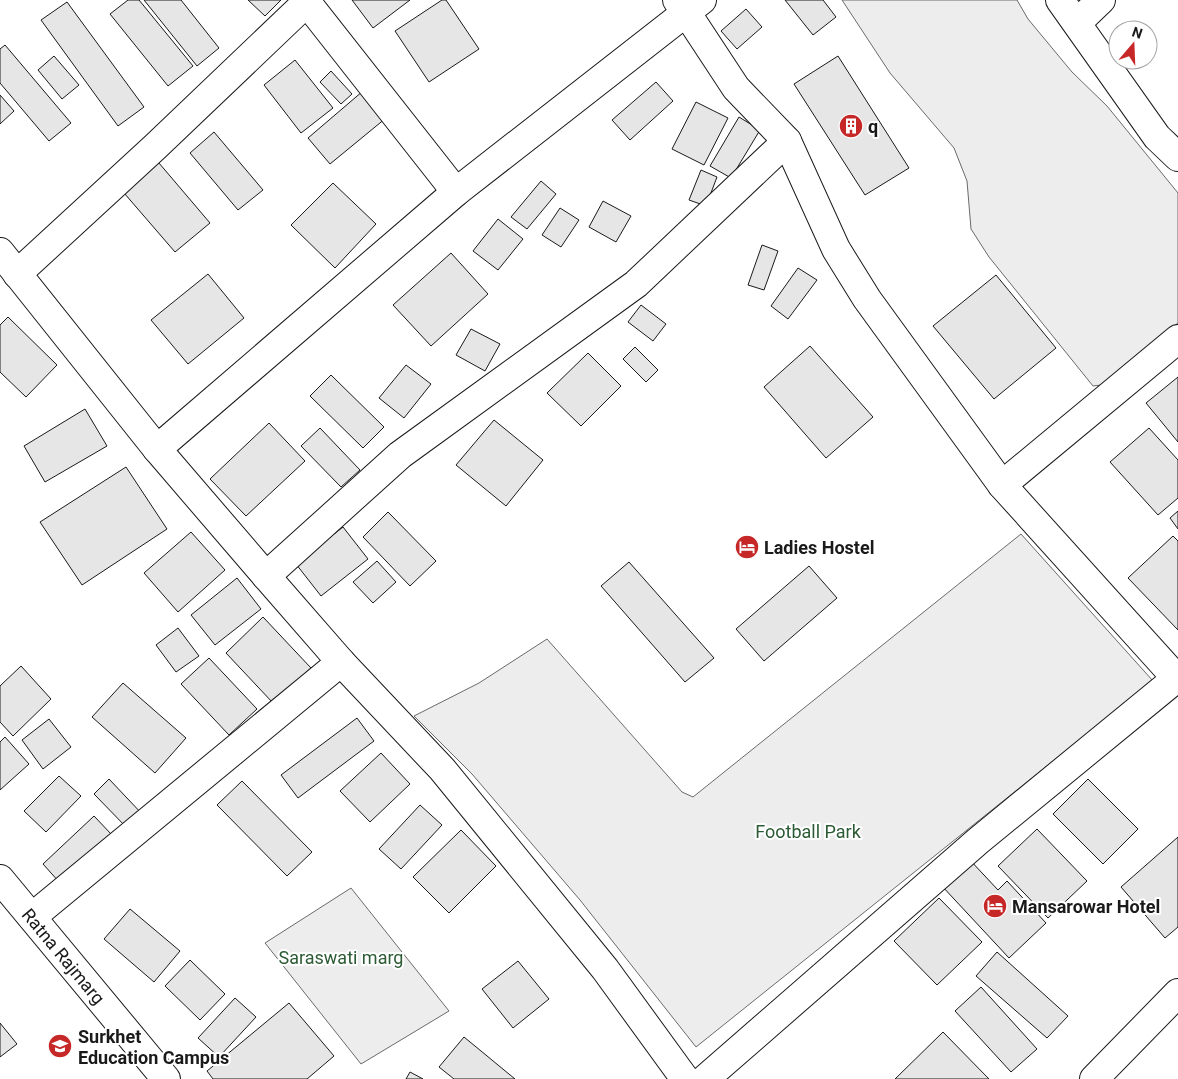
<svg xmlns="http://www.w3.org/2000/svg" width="1178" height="1079" viewBox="0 0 1178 1079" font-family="Roboto,sans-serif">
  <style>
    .built { fill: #ededed; stroke: #6a6a6a }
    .building { fill: #e6e6e6; stroke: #1a1a1a }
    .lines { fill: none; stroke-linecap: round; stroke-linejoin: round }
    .street-casing { stroke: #1a1a1a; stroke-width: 30 }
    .street { stroke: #fff; stroke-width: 28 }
    .labels { text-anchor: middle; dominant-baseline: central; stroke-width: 4; stroke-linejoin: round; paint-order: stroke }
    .poi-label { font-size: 18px; font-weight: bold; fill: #1a1a1a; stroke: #fff; text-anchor: start }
    .park-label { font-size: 18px; fill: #2b5a34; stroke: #fff }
    .street-label { font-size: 18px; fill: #1a1a1a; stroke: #fff }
  </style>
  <rect width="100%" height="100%" fill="#fff"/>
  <g class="built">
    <path d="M842 0H1017L1028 19 1072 72 1107 106 1178 193V323L1157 339 1110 384 1093 386 989 257 971 229 967 181 954 148 890 73Z"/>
    <path d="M1021 534 1153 681 696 1047 580 900 472 774 414 716 479 683 547 639 682 792 693 797Z"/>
    <path d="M351 888 449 1011 361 1064 265 943Z"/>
  </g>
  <g class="building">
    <path d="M128 0H139L193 66 168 86 110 14Z"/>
    <path d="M144 0H181L219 48 197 66Z"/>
    <path d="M248 0H281L265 16Z"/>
    <path d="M352 0H410L373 28Z"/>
    <path d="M442 0H446L479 49 429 82 395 31Z"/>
    <path d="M785 0H823L836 17 813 35Z"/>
    <path d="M67 2 144 107 118 126 41 20Z"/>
    <path d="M746 9 762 27 737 49 721 31Z"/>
    <path d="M5 45 71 123 49 141 0 83V49Z"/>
    <path d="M54 56 79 85 62 99 38 70Z"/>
    <path d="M838 56 909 168 865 195 794 84Z"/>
    <path d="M295 60 333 108 301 133 264 85Z"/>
    <path d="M331 71 352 94 341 104 320 82Z"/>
    <path d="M656 82 673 101 630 140 612 120Z"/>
    <path d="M363 91 386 118 330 164 308 138Z"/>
    <path d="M0 95 14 111 0 124Z"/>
    <path d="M696 102 728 118 704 165 672 149Z"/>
    <path d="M739 117 760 130 731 178 710 166Z"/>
    <path d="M214 132 263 190 238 210 190 153Z"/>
    <path d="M153 156 210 223 175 252 118 186Z"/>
    <path d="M701 170 717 177 706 206 689 200Z"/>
    <path d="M541 181 556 194 527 229 511 217Z"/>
    <path d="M333 183 376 224 335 268 291 225Z"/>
    <path d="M603 201 631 216 616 242 589 227Z"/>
    <path d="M560 208 579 220 561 247 542 235Z"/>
    <path d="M498 219 523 239 498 270 473 251Z"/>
    <path d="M762 245 778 251 764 290 748 285Z"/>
    <path d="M451 253 488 294 431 346 393 305Z"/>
    <path d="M798 268 817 280 788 319 771 306Z"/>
    <path d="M208 274 244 318 188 364 151 320Z"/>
    <path d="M996 275 1056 348 994 399 933 326Z"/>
    <path d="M641 305 666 324 653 341 628 322Z"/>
    <path d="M8 317 57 365 26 397 0 372V325Z"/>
    <path d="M471 329 500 344 485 371 456 355Z"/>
    <path d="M810 346 873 417 826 458 764 387Z"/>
    <path d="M635 347 658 370 646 382 623 359Z"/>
    <path d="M588 353 621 386 581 426 547 393Z"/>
    <path d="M406 365 431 384 404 418 379 398Z"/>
    <path d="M331 375 384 427 363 448 310 396Z"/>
    <path d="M1178 377V442L1146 403Z"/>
    <path d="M85 409 107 446 45 482 24 446Z"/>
    <path d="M494 420 543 460 506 506 456 465Z"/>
    <path d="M269 423 305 461 246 516 210 479Z"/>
    <path d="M320 428 360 470 341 487 301 446Z"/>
    <path d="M1149 428 1178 460V498L1158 515 1110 462Z"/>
    <path d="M126 467 167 529 82 585 40 522Z"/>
    <path d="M1178 511V529L1170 518Z"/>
    <path d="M388 512 436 561 410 586 363 537Z"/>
    <path d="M343 527 368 559 321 596 296 564Z"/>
    <path d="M191 532 225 570 178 612 144 573Z"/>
    <path d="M1173 536 1178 541V630L1128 578Z"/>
    <path d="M377 561 396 582 373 603 353 582Z"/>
    <path d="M629 562 714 658 685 682 601 586Z"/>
    <path d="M809 566 837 598 764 661 736 629Z"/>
    <path d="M237 578 261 609 215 645 191 615Z"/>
    <path d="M263 617 311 668 273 703 226 653Z"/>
    <path d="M178 628 199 656 176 672 156 645Z"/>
    <path d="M209 658 257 709 229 735 181 684Z"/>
    <path d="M21 666 51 699 13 736 0 722V686Z"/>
    <path d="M123 683 186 738 155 773 92 717Z"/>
    <path d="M357 718 374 741 298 798 281 775Z"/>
    <path d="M49 719 71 747 43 769 22 740Z"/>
    <path d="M5 737 29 764 0 790V742Z"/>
    <path d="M381 753 410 784 370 822 340 791Z"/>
    <path d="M59 776 81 796 46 832 24 811Z"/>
    <path d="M109 779 144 816 129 830 94 794Z"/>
    <path d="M1088 779 1138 829 1103 864 1053 814Z"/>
    <path d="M242 781 312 852 287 876 217 805Z"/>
    <path d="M420 805 442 825 401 869 379 849Z"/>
    <path d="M94 816 112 835 60 883 43 864Z"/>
    <path d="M1037 829 1087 881 1048 918 998 866Z"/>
    <path d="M461 830 496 866 449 913 413 877Z"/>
    <path d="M1178 837V927L1165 938 1121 887Z"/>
    <path d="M969 859 998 890 1007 881 1046 923 1009 958 941 885Z"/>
    <path d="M939 898 982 942 937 985 894 941Z"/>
    <path d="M130 909 180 951 154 982 104 939Z"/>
    <path d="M997 952 1068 1016 1047 1038 976 976Z"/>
    <path d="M190 960 225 994 200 1020 165 986Z"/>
    <path d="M518 961 549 999 513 1028 482 989Z"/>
    <path d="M981 987 1037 1049 1011 1072 955 1011Z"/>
    <path d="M235 998 256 1017 219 1057 198 1038Z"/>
    <path d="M289 1003 334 1056 307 1079H213L207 1071Z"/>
    <path d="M0 1023 17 1044 0 1057Z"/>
    <path d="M943 1032 989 1079H895Z"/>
    <path d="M464 1037 515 1079H454L439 1067Z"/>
    <path d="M410 1072 423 1079H406Z"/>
  </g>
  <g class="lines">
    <g class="street-casing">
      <g id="street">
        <path d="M305 0 456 192"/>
        <path d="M677 0 686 12 736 88 787 141 836 249 867 299 1002 485 1178 680"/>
        <path d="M1060 0 1157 137 1178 157"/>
        <path d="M1077 23 1101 0"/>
        <path d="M0 252 157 449 266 576 341 662 442 769 605 969 685 1079"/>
        <path d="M17 274 155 147 307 2"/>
        <path d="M157 449 456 192 702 0"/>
        <path d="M1002 485 1178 339"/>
        <path d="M266 576 400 455 636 284 787 141"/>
        <path id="s1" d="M0 879 166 1079"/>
        <path d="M32 917 341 662"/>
        <path d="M705 1079 978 841 1178 677"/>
        <path d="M1094 1079 1178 993"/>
      </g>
    </g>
    <use href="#street" class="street"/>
  </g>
  <defs>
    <g id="building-disc" transform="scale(1.25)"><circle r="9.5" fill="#c62828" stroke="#fff"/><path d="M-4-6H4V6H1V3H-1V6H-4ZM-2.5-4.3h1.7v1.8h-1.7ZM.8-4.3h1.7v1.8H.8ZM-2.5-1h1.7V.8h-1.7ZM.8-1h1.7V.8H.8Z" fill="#fff"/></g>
    <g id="hotel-disc" transform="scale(1.25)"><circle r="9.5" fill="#c62828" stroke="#fff"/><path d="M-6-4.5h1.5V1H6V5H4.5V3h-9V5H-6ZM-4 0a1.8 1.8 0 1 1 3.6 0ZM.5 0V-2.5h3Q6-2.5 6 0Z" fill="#fff"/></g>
    <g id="university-disc" transform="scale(1.25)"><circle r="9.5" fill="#c62828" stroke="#fff"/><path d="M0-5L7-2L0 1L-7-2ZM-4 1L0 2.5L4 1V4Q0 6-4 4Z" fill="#fff"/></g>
  </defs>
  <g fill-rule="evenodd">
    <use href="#building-disc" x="851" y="126"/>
    <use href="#hotel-disc" x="747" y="547"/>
    <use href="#hotel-disc" x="995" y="906"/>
    <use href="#university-disc" x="60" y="1046"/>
  </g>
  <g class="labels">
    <g class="poi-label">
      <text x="868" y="126">q</text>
      <text x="764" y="547">Ladies Hostel</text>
      <text x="1012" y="906">Mansarowar Hotel</text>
      <text x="78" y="1036">Surkhet<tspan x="78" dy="21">Education Campus</tspan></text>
    </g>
    <g class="park-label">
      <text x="808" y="831">Football Park</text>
      <text x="341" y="957">Saraswati marg</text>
    </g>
    <g class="street-label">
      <text stroke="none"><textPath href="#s1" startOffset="100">Ratna Rajmarg</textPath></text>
    </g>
  </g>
  <g transform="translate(1133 45) rotate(19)"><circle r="24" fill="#ffffff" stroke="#a3a3a3"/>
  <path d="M0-4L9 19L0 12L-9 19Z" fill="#c62828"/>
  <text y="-8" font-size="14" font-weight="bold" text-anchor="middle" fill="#1a1a1a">N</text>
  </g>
</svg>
